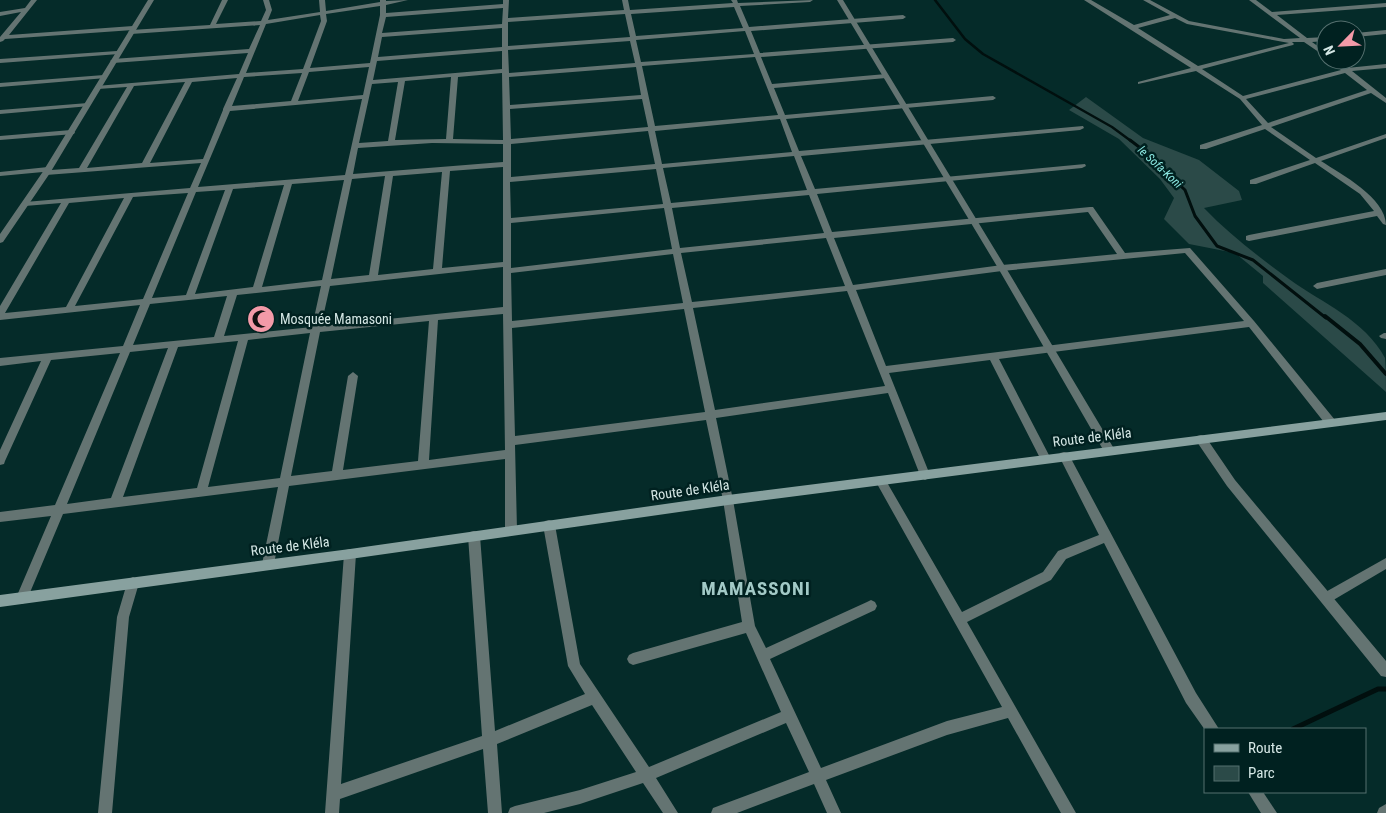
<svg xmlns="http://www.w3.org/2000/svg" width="1386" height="813" viewBox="0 0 1386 813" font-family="'Roboto Condensed',sans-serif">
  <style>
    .green { fill: #2b4a48 }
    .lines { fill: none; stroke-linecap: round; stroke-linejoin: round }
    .stream-far3 { stroke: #010f0e; stroke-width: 2.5 }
    .stream-far2 { stroke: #010f0e; stroke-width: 3 }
    .stream-far1 { stroke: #010f0e; stroke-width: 4 }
    .stream { stroke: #010f0e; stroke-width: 5 }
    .minor { fill: #647472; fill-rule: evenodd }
    .tertiary { fill: #647472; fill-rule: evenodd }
    .secondary { fill: #88a19f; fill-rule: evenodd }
    .labels { text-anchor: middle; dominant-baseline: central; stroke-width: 5; stroke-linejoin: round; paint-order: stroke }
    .far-water-label { font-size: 12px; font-style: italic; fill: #8eece6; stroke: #002120 }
    .poi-label { font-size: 14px; fill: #d4e7e5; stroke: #002120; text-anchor: start }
    .street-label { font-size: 14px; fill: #d4e7e5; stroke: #002120 }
    .district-label { font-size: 19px; font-weight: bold; letter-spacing: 1px; fill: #a2c9c6; stroke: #002120 }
  </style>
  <rect width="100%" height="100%" fill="#052b29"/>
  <path class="green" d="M1086 97 1143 138 1199 160 1239 191 1242 200 1204 208C1230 235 1259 257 1289 279 1322 303 1365 320 1385 358 1386 367 1386 383 1386 392L1263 283V276L1235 253 1189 244 1164 219 1174 198 1160 179 1119 139 1069 110Z"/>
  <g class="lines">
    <path class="stream-far3" d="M935 0 965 39 983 54 1112 127 1131 141"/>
    <path class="stream-far2" d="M1130 140 1143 150 1185 190 1195 216 1217 246 1253 260 1326 318"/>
    <path class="stream-far1" d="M1325 316 1360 344 1386 374"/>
    <path class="stream" d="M1293 729 1378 689H1386"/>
    <g class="minor">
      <path d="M31 0H37L9 35 133 26 136 28 133 30 5 39 3 41 0 42V37L21 12 0 16V12L25 8Z"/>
      <path d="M222 0H228L216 24 261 21 266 10 263 0H269L272 10 268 20 320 12 319 0H325L326 11 380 2V0H386V1L408 0 386 5V13L503 4V0H509L508 18 624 10 622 0H628L630 10 733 3 731 0H737L738 3 813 0 810 2 740 6 749 27 903 15 906 17 903 19 751 31 760 53 953 38 956 40 953 42 761 57 772 84 886 74 889 76 886 78 774 88 785 115 993 96 996 98 993 100 786 119 799 151 1083 126 1084 128 1080 130 801 156 815 189 1085 164 1086 166 1082 168 817 194 832 232 1090 207H1093L1125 253 1190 248 1254 321 1335 420 1336 423 1335 426H1327L1249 327 999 359 1051 459 1050 462 1046 463 1042 462 990 360 889 373 930 475 929 478 925 480 921 478 920 475 888 393 716 418 733 500 755 626 766 648 867 602 871 600 875 602 877 606 875 610 770 659 821 768 947 721 1002 707 876 482 877 479 881 477 885 479 962 612 1043 572 1058 551 1099 535 1059 456 1060 453 1064 452 1068 453 1196 693 1219 729 1205 730 1186 703 1104 543 1066 559 1051 580 967 622 1076 813H1061L1008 718 947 735 826 780 841 813H827L814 784 737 813H711L713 808 809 772 786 723 656 778 678 813H663L643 783 580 804 544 813H508L510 808 515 806 580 790 636 772 592 705 497 744 502 813H488L483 749 340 799 339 813H325L344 554 346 550 350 549 354 550 356 554 341 784 482 736 468 536 470 532 474 531 478 532 480 536 495 731 585 694 568 666 543 525 545 521 549 520 553 521 555 525 580 664 649 767 781 712 746 633 633 665 629 663 627 659 629 655 633 653 742 622 723 500 706 420 515 445 517 530 515 534 511 535 507 534 505 530V459L289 486 274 564 272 568 268 569 264 568 262 564 278 487 63 514 26 602 22 604 18 602 16 598 51 516 0 522V512L55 505 120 353 51 360 5 461 4 464 0 465V450L41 361 0 366V358L123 346 140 305 0 320V306L61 203 25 206 21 204 25 202 190 188 201 163 46 175H43V172L0 176V172L48 167H51V170L79 168 127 87 98 89 95 87 96 86 239 74 248 53 113 63 110 61 113 59 249 49 260 25 131 34 128 32 131 30 210 25ZM380 6V15L370 63 310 68 327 21 326 14ZM734 7 743 28 636 36 631 14ZM503 8 502 24 382 33 386 17ZM625 14 630 37 508 46V22ZM320 15 321 21 303 69 246 73 266 24ZM502 28V47L378 57 382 37ZM745 31 754 54 641 62 636 40ZM630 41 635 63 509 73 508 50ZM502 51V69L373 80 377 61ZM755 57 778 115 655 126 642 66ZM369 67 363 95 298 101 309 72ZM636 67 641 95 510 105 509 77ZM302 73 291 101 232 106 244 77ZM502 73 503 140 453 139 458 77ZM451 77 446 139 395 140 405 81ZM237 78 223 109V110L203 159 150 163 192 82ZM185 82 142 163 87 168 134 86ZM398 82 388 141 359 143 372 84ZM362 99 345 175 198 187 230 111ZM642 99 648 127 511 139 510 109ZM780 119 792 152 662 164 655 131ZM648 131 655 164 511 177V144ZM432 143 503 144V162L353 174 358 148ZM794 156 807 190 671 203 663 168ZM503 167V262L442 268 450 171ZM656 169 663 204 511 218 510 182ZM442 172 433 269 378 275 393 176ZM385 176 369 275 331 279 352 179ZM344 180 322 280 262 287 292 184ZM284 185 253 287 195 294 233 189ZM225 190 186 295 152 298 196 192ZM188 193 143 299 75 306 133 197ZM809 195 824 233 680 248 672 208ZM124 198 66 307 5 313 69 203ZM664 208 672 249 511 268V223ZM1088 212 1117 254 1002 265 853 285 834 238ZM826 238 845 286 692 302 681 253ZM1185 253 1244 321 886 366 856 290 1002 271ZM673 254 683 303 512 321 511 273ZM503 267V307L321 326 330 286ZM321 286 312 327 224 336 237 295ZM847 291 885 386 715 410 693 308ZM227 296 214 337 133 345 150 304ZM684 309 705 412 515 436 512 328ZM503 314 505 450 429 460 438 320ZM429 321 418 461 343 470 358 376 353 372 348 376 332 471 291 476 320 332ZM310 333 280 478 208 487 248 340ZM238 341 197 488 123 497 178 347ZM168 348 111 498 67 504 130 352Z"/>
      <path d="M1084 0H1091L1134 25 1170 15 1143 0H1150L1189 21 1284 39 1300 38 1249 0H1256L1272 12 1386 3V7L1277 15 1307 38 1326 37V41L1312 42 1326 52V57L1304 42H1292L1294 44 1293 45 1202 69 1243 96 1341 70 1330 60H1337L1347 68 1386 64V68L1352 71 1386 98V103L1371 93 1271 127 1316 158 1386 134V138L1321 161C1341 174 1386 198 1386 225L1383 224 1377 216 1249 241 1246 240V236L1249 235 1374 211 1360 194 1315 163 1256 184H1250V180L1310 160 1265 129 1206 149H1200V145L1262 125 1240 99 1196 71 1138 84V82L1191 68ZM1175 18 1187 24 1289 43 1198 66 1138 28ZM1345 73 1367 90 1268 123 1246 99Z"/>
      <path d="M1386 30V34L1356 37V33Z"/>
      <path d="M117 51 120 53 119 54 0 63V59Z"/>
      <path d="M104 75 107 77 106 78 0 87V83Z"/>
      <path d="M88 103 90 104V106L0 114V110Z"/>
      <path d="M71 130 75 132 74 134 0 140V136Z"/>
      <path d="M1386 269V275L1317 289 1313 286 1317 283Z"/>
      <path d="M1384 333H1386V339L1381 338 1379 336Z"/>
      <path d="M1386 558V569L1330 602 1326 604 1322 602 1320 598 1322 594Z"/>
      <path d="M133 577 137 579 139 583 129 617 112 813H98L117 617 127 583 129 579Z"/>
      <path d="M1248 792H1263L1277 813H1261Z"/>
      <path d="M1386 804V813H1377L1379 808Z"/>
    </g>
    <g class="tertiary">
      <path d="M148 0H154L50 173 3 242 0 243V234L42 173Z"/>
      <path d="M837 0H843L1006 268 1113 447 1114 450 1113 453 1109 454 1105 453 998 268Z"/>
      <path d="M1201 435 1205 436 1235 480 1386 661V677L1381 676 1227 486 1197 442 1196 439 1197 436Z"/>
    </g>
    <path class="secondary" d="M1386 412V420L728 505 350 559 0 607V595L350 549 728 495Z"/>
  </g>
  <defs>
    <g id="mosque-disc" transform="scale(1.4375)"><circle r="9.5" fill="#f39aa8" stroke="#002120"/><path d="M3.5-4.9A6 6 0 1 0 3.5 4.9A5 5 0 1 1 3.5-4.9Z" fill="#111"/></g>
  </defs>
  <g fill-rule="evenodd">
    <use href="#mosque-disc" x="261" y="319"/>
  </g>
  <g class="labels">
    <g class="far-water-label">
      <text transform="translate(1160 167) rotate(43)">le Sofa-Koni</text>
    </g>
    <g class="poi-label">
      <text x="280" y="319">Mosquée Mamasoni</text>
    </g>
    <g class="street-label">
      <text transform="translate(1092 437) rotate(-7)">Route de Kléla</text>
      <text transform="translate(690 490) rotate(-8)">Route de Kléla</text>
      <text transform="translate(290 546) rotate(-7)">Route de Kléla</text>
    </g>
    <g class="district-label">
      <text x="756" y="588">MAMASSONI</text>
    </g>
  </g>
  <rect x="1204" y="728" width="162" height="65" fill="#002120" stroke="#55706f"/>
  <rect x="1214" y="744" width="25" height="8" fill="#88a19f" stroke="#55706f"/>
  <text x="1248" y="753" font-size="15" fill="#d4e7e5">Route</text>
  <rect x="1214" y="766" width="25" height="15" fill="#2b4a48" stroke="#55706f"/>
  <text x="1248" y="778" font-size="15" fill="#d4e7e5">Parc</text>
  <g transform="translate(1341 45) rotate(246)"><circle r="24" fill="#002120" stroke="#55706f"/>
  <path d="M0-4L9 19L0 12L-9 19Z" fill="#f39aa8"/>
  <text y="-8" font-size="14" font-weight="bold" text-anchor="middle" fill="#d4e7e5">N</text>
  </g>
</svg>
